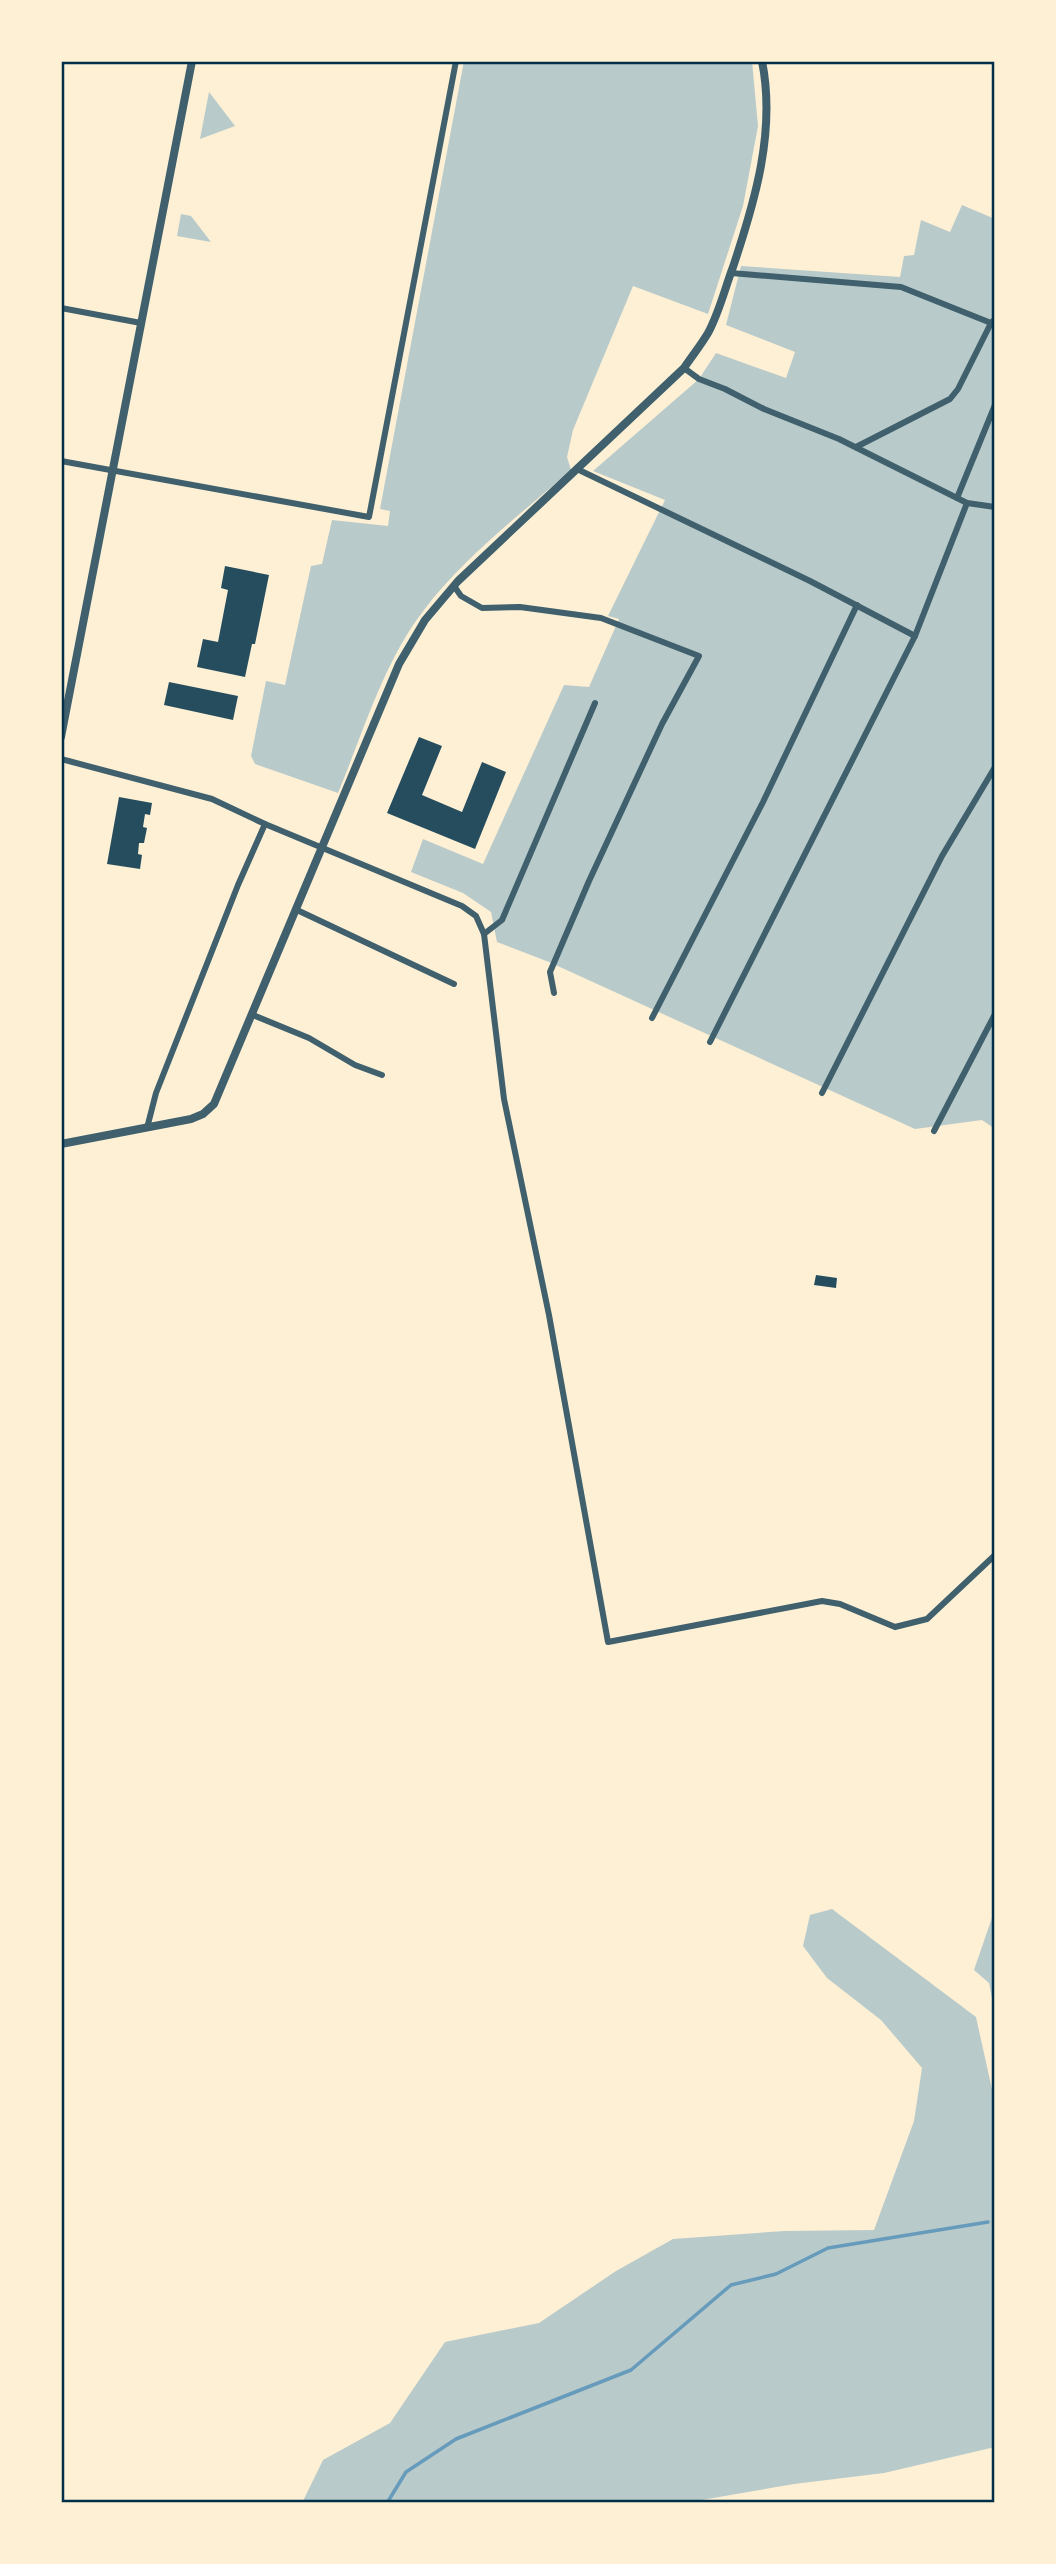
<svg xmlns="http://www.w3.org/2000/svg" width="1056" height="2564" viewBox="0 0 1056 2564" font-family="'Work Sans',sans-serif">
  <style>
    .green { fill: #b9caca }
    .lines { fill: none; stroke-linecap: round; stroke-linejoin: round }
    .stream { stroke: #669bbc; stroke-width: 3.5 }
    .building { fill: #264d5e }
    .minor { stroke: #3f606c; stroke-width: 6 }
    .tertiary { stroke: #3f606c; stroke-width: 8 }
    .neatline { fill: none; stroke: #003049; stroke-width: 2.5 }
  </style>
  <rect width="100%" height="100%" fill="#fdf0d5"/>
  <g class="green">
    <path d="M464 61H752L758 126 743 206 708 314 633 286 573 430 567 457 571 470C520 515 465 556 424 610 384 661 363 733 338 793L255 764 251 756 266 681 285 685 311 566 322 564 332 520 388 526 390 511 380 509Z"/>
    <path d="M209 92 235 126 200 139Z"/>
    <path d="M962 205 995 219V1129L982 1120 915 1129 549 962 497 942 491 912 463 893 411 872 423 839 483 864 564 685 589 687 619 619 608 616 665 500 593 471 699 379 716 353 786 378 795 352 726 325 741 266 900 277 904 256 914 255 921 220 950 232Z"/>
    <path d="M181 214 191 216 211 242 177 236Z"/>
    <path d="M832 1909 976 2017 995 2103V2447L884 2473 794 2484 684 2503H302L323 2460 390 2423 445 2342 539 2323 616 2271 673 2239 784 2231 874 2230 914 2121 922 2068 881 2020 827 1978 803 1946 810 1915Z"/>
    <path d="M995 1909V2013L989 1983 974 1970Z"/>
  </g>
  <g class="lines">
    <path class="stream" d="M387 2503 406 2472 456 2439 631 2370 731 2285 776 2274 828 2248 988 2222"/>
  </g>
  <g class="building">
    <path d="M225 566 269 575 255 644H252L245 677 197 667 203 639 218 642 228 590 221 588Z"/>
    <path d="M169 682 238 696 233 720 164 705Z"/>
    <path d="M419 737 442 746 422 795 462 812 482 762 506 772 475 849 387 813Z"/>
    <path d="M119 797 152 803 150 815 145 814 143 827 147 828 144 843H139L138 854 142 855 140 869 107 864Z"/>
    <path d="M816 1275 837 1278 836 1288 814 1285Z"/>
  </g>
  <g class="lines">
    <g class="minor">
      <path d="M731 273 901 287 991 323"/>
      <path d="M61 308 141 323"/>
      <path d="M684 368 699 379 725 389 764 409 839 439 967 503 995 507"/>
      <path d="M856 447 950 399 958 389 991 323 995 319"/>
      <path d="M61 461 369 517 456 61"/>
      <path d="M577 469 810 581 915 636"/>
      <path d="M957 498 995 405"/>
      <path d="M454 586 461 596 482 608 520 607 601 618 699 656 662 724 589 881 550 972 554 993"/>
      <path d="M61 759 212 799 265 824 462 906 476 916 484 934 504 1099 549 1315 608 1642 822 1601 840 1604 895 1627 927 1619 995 1555"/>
      <path d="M297 910 454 984"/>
      <path d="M484 934 502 920 595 703"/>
      <path d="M253 1015 309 1038 355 1065 382 1075"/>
      <path d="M652 1018 763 802 857 605"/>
      <path d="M710 1042 915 636 967 503"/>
      <path d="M822 1093 942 856 995 767"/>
      <path d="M147 1128 156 1093 238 885 265 824"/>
      <path d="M934 1131 995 1014"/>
    </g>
    <g class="tertiary">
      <path d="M61 737 192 61"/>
      <path d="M61 1144 191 1119 203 1114 214 1104 399 664 425 620 458 581 684 368C692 356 701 345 708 333 719 313 725 288 733 267 755 201 776 131 762 61"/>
    </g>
  </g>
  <rect width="1056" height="2564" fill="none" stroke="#fdf0d5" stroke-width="126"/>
  <rect x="63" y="63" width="930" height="2438" class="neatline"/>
</svg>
